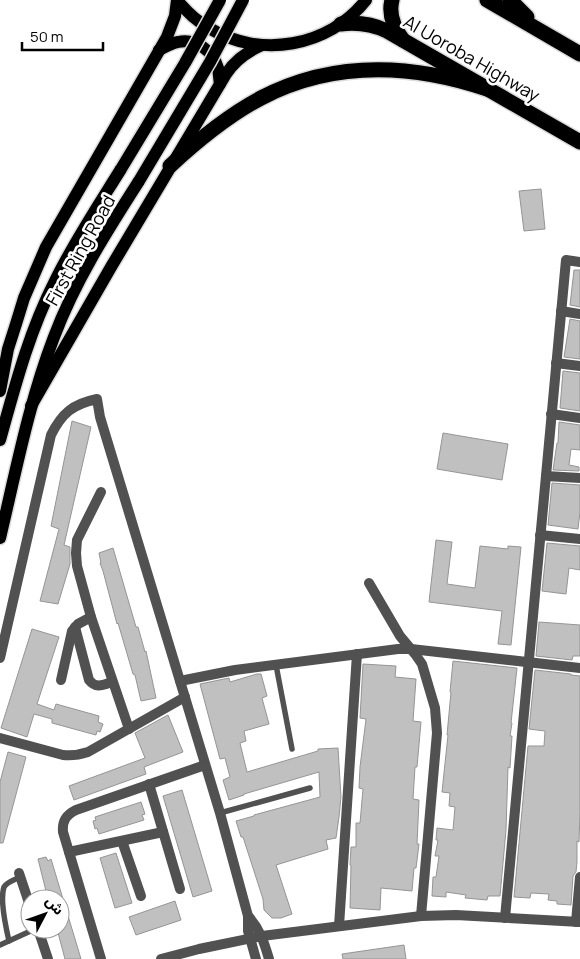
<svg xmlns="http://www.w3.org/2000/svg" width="580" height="959" viewBox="0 0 580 959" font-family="Manrope,'Noto Sans Arabic',sans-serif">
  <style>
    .building { fill: #c0c0c0; stroke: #959595 }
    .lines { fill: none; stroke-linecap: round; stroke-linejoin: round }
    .primary-casing { stroke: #dbdbdb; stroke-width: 15 }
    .highway-casing { stroke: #dbdbdb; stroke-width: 18 }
    .lane { stroke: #515151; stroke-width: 5.5 }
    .street { stroke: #515151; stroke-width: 10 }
    .primary { stroke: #000; stroke-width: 12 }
    .highway { stroke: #000; stroke-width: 15 }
    .primary-bridge-casing { stroke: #dbdbdb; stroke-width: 15; stroke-linecap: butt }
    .primary-bridge { stroke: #000; stroke-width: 12 }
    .labels { text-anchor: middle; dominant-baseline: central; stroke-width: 5; stroke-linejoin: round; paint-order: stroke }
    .street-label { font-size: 18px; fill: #000; stroke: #fff }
  </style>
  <rect width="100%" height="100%" fill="#fff"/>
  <g class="building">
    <path d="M541 189 545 229 524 231 519 191Z"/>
    <path d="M574 270H580V307L570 305Z"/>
    <path d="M570 319 580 321V359L564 357Z"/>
    <path d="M563 371 580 373V411L560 408Z"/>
    <path d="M72 421 91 427 64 545 70 547V564L58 604 40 601 59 529 51 526Z"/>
    <path d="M559 422 580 425V450L571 449 569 465 579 467V471L553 470 557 443H558Z"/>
    <path d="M443 433 508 444 502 480 437 469Z"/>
    <path d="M552 483 580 485V512L578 529 548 525Z"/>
    <path d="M436 540 452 542 447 584 475 588 480 546 508 549V546L521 547 511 645 498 644 502 611 429 602Z"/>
    <path d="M547 543 580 546V570L569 568 566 594 542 591Z"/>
    <path d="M113 548 136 627H138L145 652 146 651 156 698 141 701 135 675 133 674 118 623 117 624 103 571 100 563H101L99 553Z"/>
    <path d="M539 622 580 625V656H573L572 660 536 656Z"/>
    <path d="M32 629 59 637 37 704 54 710 56 704 99 716 98 722 103 724 100 732 97 731 96 735 52 723V719L34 714 27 737 1 728Z"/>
    <path d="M453 661 517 668 511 723H512L510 736H512L510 768 508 767 506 830 500 896H488L487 900 465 898 466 895 446 892V897L432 896 433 877H436L439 856H435L438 840H436L437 828 453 830 455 807 449 806 450 793 442 792 448 735H447L451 692H450Z"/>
    <path d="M363 664 396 666 395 677 416 679 413 721 421 722 417 767H415L413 799 419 800 417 844H419L416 868H414L412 891 381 888 380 910 350 908 351 865H350L351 847H356V823H360L363 789 359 788 360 767 366 719 360 718Z"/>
    <path d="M535 670 571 674V675L580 676V812L579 842 577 841V862L576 872 573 876 571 905 557 904V901L548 900 549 894 531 893 530 898 514 897 528 746H544L545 731 529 729Z"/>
    <path d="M257 674H261L267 696 262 698 269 724 244 731 246 741 240 743 247 772 318 751V749L338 748 341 797 339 817 336 838 326 840 328 849 276 865 292 914 281 918H272L264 910 263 899 243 837H241L236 821 254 816V815L320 797 319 772 244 794V795L229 800 223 780 230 777 225 758 220 759 200 684 229 678 230 682Z"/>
    <path d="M168 715 183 752 144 767 146 774 74 800 69 786 145 758 135 733Z"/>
    <path d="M8 752 26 757 3 843H0V782Z"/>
    <path d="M182 790 212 891 193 897 163 796Z"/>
    <path d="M141 802 145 814 142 815 144 820 99 834 97 828 95 829 93 821 96 820 95 817Z"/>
    <path d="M116 853 132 903 115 908 100 858Z"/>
    <path d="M46 857 48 861 51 859 81 959H65L57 929H60V899H48L38 859Z"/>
    <path d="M175 901 181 920 136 935 129 917Z"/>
    <path d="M404 945 406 959H343L342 954Z"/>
  </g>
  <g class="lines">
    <g class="primary-casing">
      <g id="primary">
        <path d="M177 0C186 11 196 21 209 28 260 59 329 47 366 0"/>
        <path d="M159 50C165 47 171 43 178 42 196 38 213 51 218 68 219 73 219 79 220 84"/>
        <path d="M0 391 8 349 16 324 24 298 46 247 167 37 175 16 177 0"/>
        <path d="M31 406 111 267 226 74C235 60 246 52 262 45"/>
        <path d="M0 440C15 386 29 332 55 281 74 242 98 206 121 169"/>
        <path d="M0 538C16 471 29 402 54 337 75 281 107 231 139 181"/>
      </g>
    </g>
    <g class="highway-casing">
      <g id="highway">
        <path d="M392 0C388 15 394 28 403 40"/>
        <path d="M487 0 580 54"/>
        <path d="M510 0 527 17"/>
        <path d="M341 24C358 22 372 24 387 31L580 142"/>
        <path d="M170 166C198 140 227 116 261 98 334 60 414 64 490 90"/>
      </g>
    </g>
    <g class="lane">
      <path d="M276 665 292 749"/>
      <path d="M220 813 310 788"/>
      <path d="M9 941C6 928 0 898 4 887 7 882 15 880 20 877"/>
      <path d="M0 945 35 929"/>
    </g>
    <g class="street">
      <path d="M561 311 580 314"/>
      <path d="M556 363 580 366"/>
      <path d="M551 414 580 418"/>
      <path d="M546 476 580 478"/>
      <path d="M101 492 77 540 76 553 77 566 91 617 129 729"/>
      <path d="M540 535 580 539"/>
      <path d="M369 583 400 636 415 654 422 664 435 708 437 733 421 916"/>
      <path d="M75 627 89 680C96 689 103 685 112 682"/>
      <path d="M0 658 51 435C62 413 73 404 97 399L100 417 220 813 248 916V931L256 959"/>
      <path d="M61 680 72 631 78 624 91 617"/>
      <path d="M180 681 235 670 398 649H411L580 668"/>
      <path d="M0 738 63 755C72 756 79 755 88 752L185 697"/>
      <path d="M149 784 180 889"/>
      <path d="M122 841 141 896"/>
      <path d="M69 852 163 832"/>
      <path d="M19 873 30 906"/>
      <path d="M248 916C260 929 264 942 269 959"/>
      <path d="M505 918 566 260 580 262"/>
      <path d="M576 922 580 877"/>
      <path d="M339 926 357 654"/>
      <path d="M38 929 48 959"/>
      <path d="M101 959 63 832C62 821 66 815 76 810L205 765"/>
      <path d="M161 959 199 949 262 936 421 916 456 915 580 922"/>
    </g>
    <use href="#primary" class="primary"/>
    <use href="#highway" class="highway"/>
    <g class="primary-bridge-casing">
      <g id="primary-bridge">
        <path d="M121 169 185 63 220 0"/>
        <path d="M139 181 210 62 243 0"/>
      </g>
    </g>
    <use href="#primary-bridge" class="primary-bridge"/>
  </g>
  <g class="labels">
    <g class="street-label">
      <text transform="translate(472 58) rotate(30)">Al Uoroba Highway</text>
      <text transform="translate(80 250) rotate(-61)">First Ring Road</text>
    </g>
  </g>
  <g transform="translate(45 914) rotate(49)"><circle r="24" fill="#ffffff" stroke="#999999"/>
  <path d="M0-4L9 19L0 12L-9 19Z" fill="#000000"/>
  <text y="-8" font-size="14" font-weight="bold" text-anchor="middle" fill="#000000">ش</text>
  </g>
  <path d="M22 42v8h81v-8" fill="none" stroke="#000000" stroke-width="2.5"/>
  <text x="30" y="42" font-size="15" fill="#000000" stroke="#ffffff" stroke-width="4" paint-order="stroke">50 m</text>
</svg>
